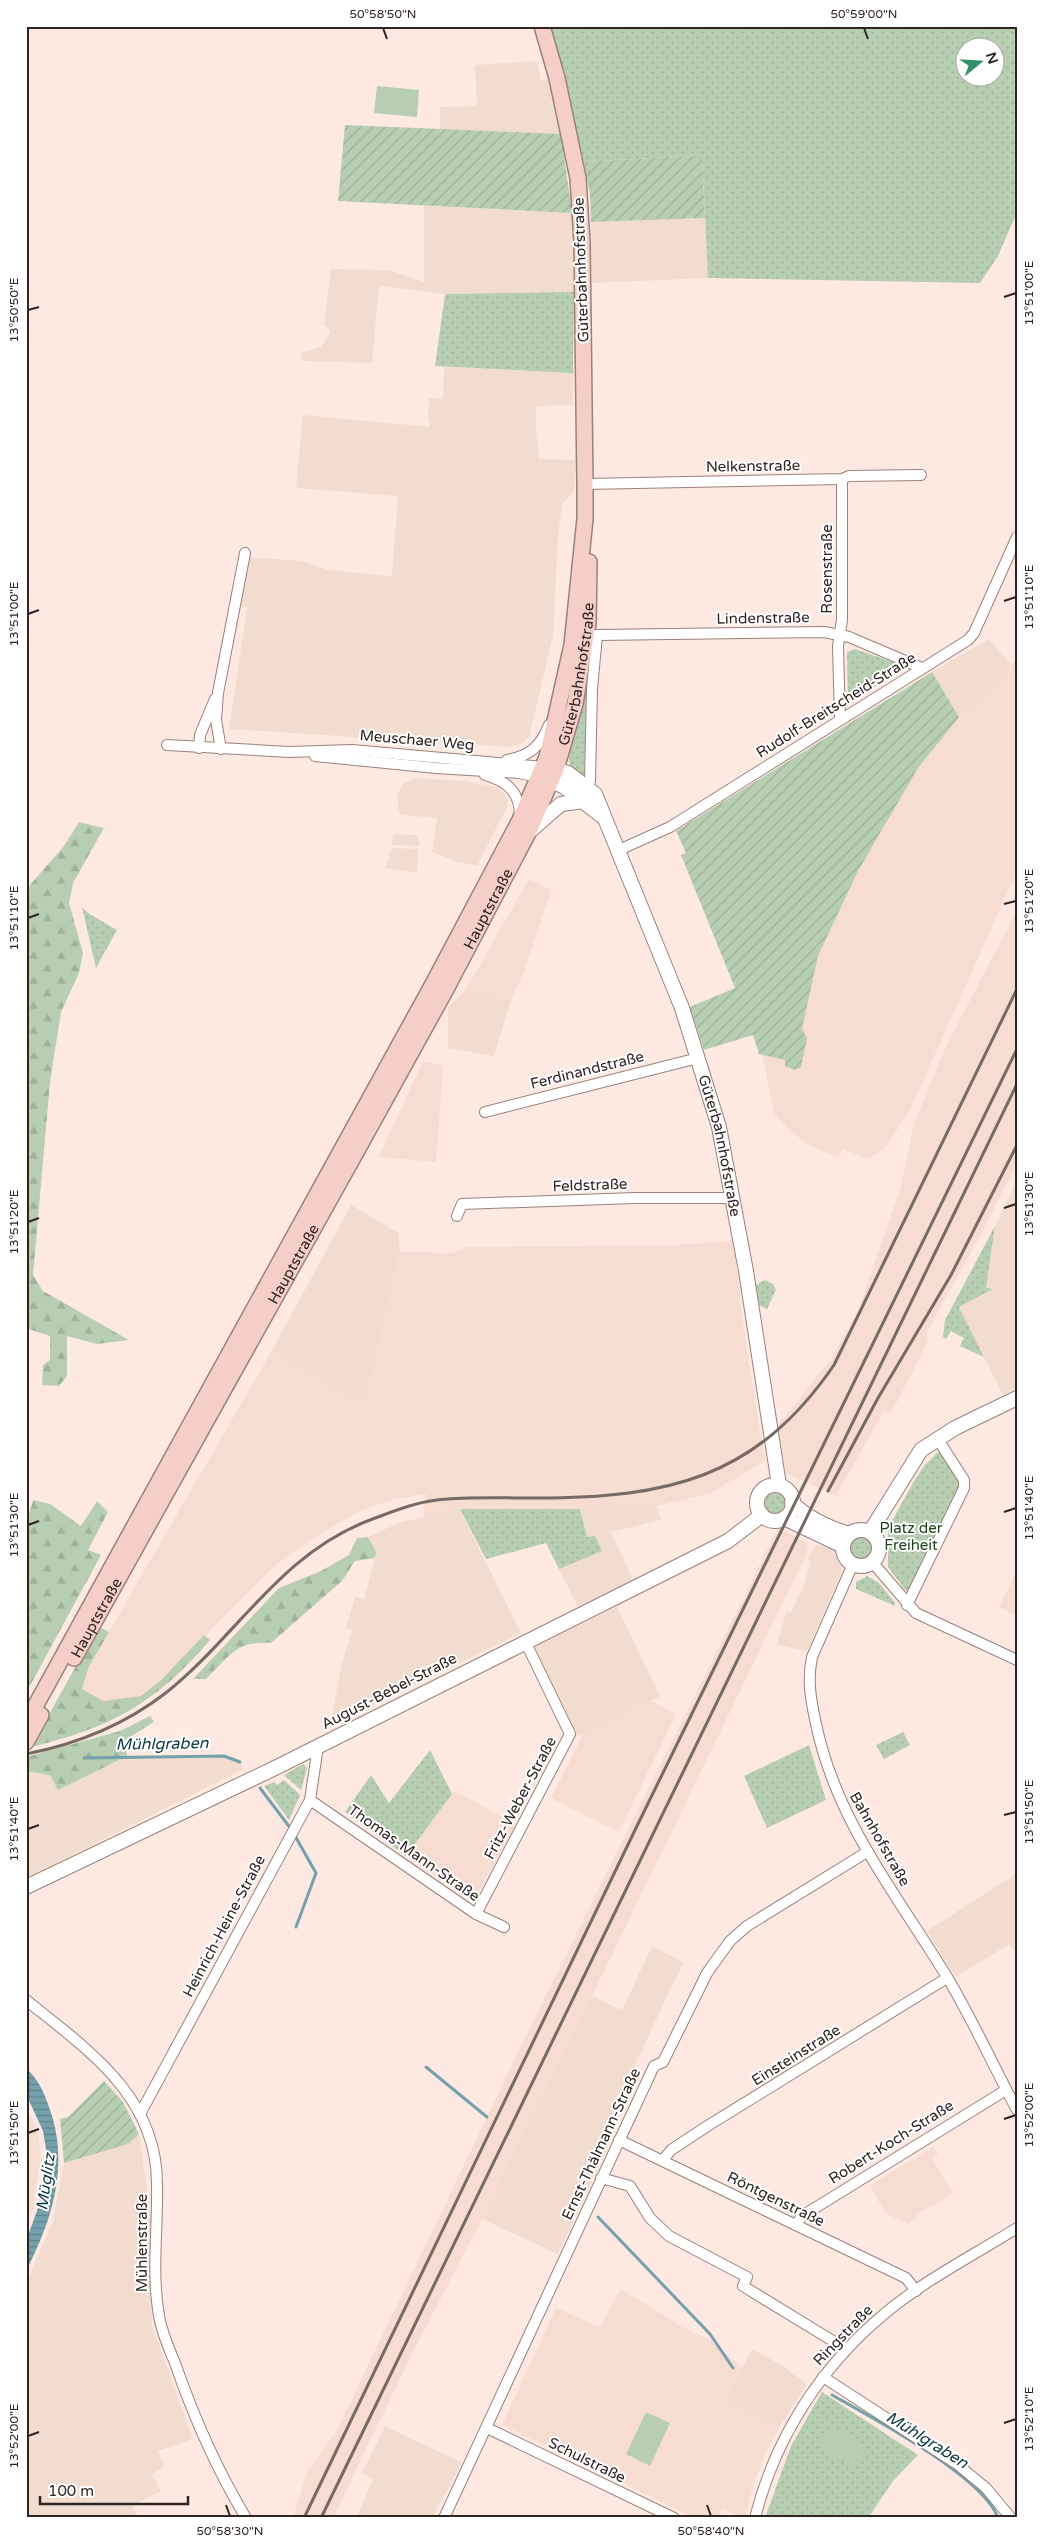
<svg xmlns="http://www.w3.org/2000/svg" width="1043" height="2544" viewBox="0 0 1043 2544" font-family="'Varela Round',sans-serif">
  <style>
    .commercial { fill: #f2dbcf }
    .built { fill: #f7dcd2 }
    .grass { fill: url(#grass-dots); fill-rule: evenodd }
    .forest { fill: url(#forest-firs) }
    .garden { fill: url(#garden-furrows) }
    .pitch { fill: #b7ceb2 }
    .water { fill: url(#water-rules) }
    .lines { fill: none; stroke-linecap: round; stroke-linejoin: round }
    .stream { stroke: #74a1ab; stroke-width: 3 }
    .minor-casing { stroke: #99827a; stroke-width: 12 }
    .tertiary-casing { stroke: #99827a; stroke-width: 16 }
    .secondary-casing { stroke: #99827a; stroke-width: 18 }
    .minor { stroke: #fff; stroke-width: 10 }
    .tertiary { stroke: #fff; stroke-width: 14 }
    .secondary { stroke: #f6cec8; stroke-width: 15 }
    .rail { stroke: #776a65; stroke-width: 3 }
    .ticks { fill: none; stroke: #2e2421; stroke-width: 2 }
    .labels { text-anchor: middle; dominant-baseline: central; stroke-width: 4; stroke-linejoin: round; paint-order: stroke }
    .street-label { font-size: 15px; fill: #2e2421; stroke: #fff }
    .park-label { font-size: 15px; fill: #1f4419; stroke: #fff }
    .water-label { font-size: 16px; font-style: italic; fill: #0b3840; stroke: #fff }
    .neatline { fill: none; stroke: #2e2421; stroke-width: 2 }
    .ticks-label { font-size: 12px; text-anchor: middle; fill: #2e2421 }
  </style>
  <defs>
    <pattern id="grass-dots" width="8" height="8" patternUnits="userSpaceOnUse" patternTransform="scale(1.25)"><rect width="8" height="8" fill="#b7ceb2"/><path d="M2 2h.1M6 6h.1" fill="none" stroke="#9eb199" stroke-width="1.8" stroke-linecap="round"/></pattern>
    <pattern id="forest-firs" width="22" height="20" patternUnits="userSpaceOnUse" patternTransform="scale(1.25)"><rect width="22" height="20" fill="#b7ceb2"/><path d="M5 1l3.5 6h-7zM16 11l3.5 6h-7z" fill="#9eb199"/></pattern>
    <pattern id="garden-furrows" width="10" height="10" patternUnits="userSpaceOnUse" patternTransform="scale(1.25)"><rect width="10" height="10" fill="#b7ceb2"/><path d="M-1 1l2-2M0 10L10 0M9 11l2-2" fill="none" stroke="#9eb199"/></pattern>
    <pattern id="water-rules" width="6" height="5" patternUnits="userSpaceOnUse" patternTransform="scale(1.25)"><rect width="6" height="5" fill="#74a1ab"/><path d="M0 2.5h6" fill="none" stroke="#60838b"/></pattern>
  </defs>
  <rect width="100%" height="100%" fill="#fee9e2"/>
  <g class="commercial">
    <path d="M537 61 541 80H549L561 134 440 130V107L477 106 475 65Z"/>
    <path d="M424 206 572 213 574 292 445 294 379 286 372 363 303 361 300 353 321 347 330 333 329 329 324 325 331 269 389 270 424 282Z"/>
    <path d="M705 218 708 278 592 283 591 222Z"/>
    <path d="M444 367 573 373V405L536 406V431L539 459 575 460 574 491 562 504 558 537 553 636 529 737 521 744 511 747 229 729 247 608 238 605 248 557 301 561 329 570 392 576 398 496 296 488 303 415 431 427 428 419 429 398 443 399Z"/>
    <path d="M989 639 1011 664 1006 673 1009 676 977 709 959 717 932 672Z"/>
    <path d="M414 778 466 781 497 787 506 796 508 805 477 866 457 862 432 852 437 818 402 815 399 812 397 796 402 785Z"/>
    <path d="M393 834 416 835 419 839V846L392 845Z"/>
    <path d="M392 848 418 849 417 873 385 868Z"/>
    <path d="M465 991 511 1000 494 1056 448 1048V1007Z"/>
    <path d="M1017 1180V1388L1003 1395 959 1307 992 1290 986 1288 995 1226Z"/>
    <path d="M351 1205 398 1233 400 1252 365 1406 271 1352Z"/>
    <path d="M457 1504 521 1633 330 1726 342 1663 352 1630 346 1628 355 1597 364 1599 375 1558 376 1552 368 1537 399 1523 423 1517Z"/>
    <path d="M657 1506 661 1520 611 1532 633 1580 578 1607 559 1569 602 1551 587 1537 580 1509Z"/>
    <path d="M816 1545 836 1548 842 1566 841 1574 807 1651 777 1645 786 1611 791 1612 804 1585 811 1561 807 1558Z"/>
    <path d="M617 1607 660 1696 582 1736 573 1734 532 1649Z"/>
    <path d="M224 1755 240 1762 243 1769 26 1878V1771L51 1775 58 1789 127 1756Z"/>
    <path d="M1017 1873V1952L1008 1945 955 1977 927 1931Z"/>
    <path d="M652 1946 684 1963 670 1989 609 2123 602 2143 608 2146 558 2254 482 2219 527 2121 592 1996 622 2010Z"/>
    <path d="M139 2134 150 2211 152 2326 193 2439 158 2451 164 2467 152 2474 161 2491 132 2506 138 2518H26V2284L53 2221 64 2163 128 2144Z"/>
    <path d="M752 2349 781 2365 807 2384 779 2428 724 2402Z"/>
    <path d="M385 2426 462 2463 432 2518H356L373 2479 362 2473Z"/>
  </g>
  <g class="built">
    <path d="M1017 657V871L910 1110 884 1150 867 1158 843 1149 838 1158 806 1143 793 1133 774 1114 762 1053 785 1060V1066L795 1069 807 1038 802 1029 818 956 858 871 918 768 959 717 977 709 1008 676 1006 674Z"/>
    <path d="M529 879 551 890 523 974 511 1000 465 991Z"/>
    <path d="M1017 910V1163L986 1225 927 1332 928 1341 897 1402 890 1413 884 1411 836 1496 786 1473 778 1425 832 1358 857 1313 901 1187 914 1123 946 1046Z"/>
    <path d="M423 1061 443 1066 436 1162 379 1157Z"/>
    <path d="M733 1241 747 1351 765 1461 711 1493 657 1506 617 1509H460L457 1504 423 1517 426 1494 392 1500 357 1512 309 1541 276 1565 175 1666 141 1696 103 1701 82 1689 89 1666 271 1352 365 1405 400 1252 452 1253 468 1247 678 1245Z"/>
    <path d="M778 1528 808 1543 806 1547 809 1549 592 1996 527 2121 482 2219 414 2350 333 2518H293L307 2471 336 2432 534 2019Z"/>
    <path d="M1017 1570V1616L999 1607Z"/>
    <path d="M651 1701 676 1714 619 1832 551 1798 582 1736Z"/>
    <path d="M454 1791 516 1824 475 1899 472 1900 406 1856Z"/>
    <path d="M26 2106 38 2134 41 2158 33 2208 26 2228Z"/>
    <path d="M933 2147 938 2154 932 2158 953 2194 920 2213 909 2224 885 2213 870 2185Z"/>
    <path d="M621 2289 683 2327 709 2339 742 2367 724 2402 779 2428 766 2453 752 2488 745 2518 722 2509 717 2518H695L502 2425 556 2308 600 2327Z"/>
  </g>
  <g class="grass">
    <path d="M551 26H1017V212L998 256 980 283 708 278 702 155 584 162ZM966 48H996V78H966Z"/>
    <path d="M574 292 573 373 435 366 445 294Z"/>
    <path d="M593 635 587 690 584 778 571 768 567 752Z"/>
    <path d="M855 649 901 665 903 669 848 703 847 652Z"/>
    <path d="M82 907 88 913 117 930 96 968Z"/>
    <path d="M995 1226 986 1288 993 1289 959 1307 984 1357 960 1346 964 1338 951 1331 946 1339 943 1337 945 1320Z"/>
    <path d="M765 1280 773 1284 776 1290 767 1309 759 1305 756 1285Z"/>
    <path d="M938 1452H944L961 1480V1490L911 1590 906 1591 888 1567V1528L913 1483 924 1466Z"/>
    <circle cx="775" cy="1503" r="10"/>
    <path d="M460 1509H580L587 1537 595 1536 602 1551 559 1569 546 1543 486 1559Z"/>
    <circle cx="862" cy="1548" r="11"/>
    <path d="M867 1576 879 1583 895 1603V1606L856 1589V1582Z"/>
    <path d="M903 1732 910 1745 884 1759 876 1745Z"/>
    <path d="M809 1745 826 1800 767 1828 744 1776Z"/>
    <path d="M430 1750 452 1794 406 1856 345 1812 371 1775 389 1803Z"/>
    <path d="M303 1764 307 1768 301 1790 284 1775Z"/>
    <path d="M284 1780 300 1795 289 1820 264 1786 275 1782 277 1785Z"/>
    <path d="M822 2392 918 2455 893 2481 868 2518H765L791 2446Z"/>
  </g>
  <g class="forest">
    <path d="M79 822 104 828 73 883 69 903 83 953 79 973 61 1012 50 1082 33 1275 43 1291 129 1340 97 1344 67 1336V1376L59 1386 42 1385 43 1365 50 1360V1336L26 1328V904L30 885 64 846Z"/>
    <path d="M33 1500 50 1504 81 1526 97 1501 108 1512 88 1550 101 1555 26 1693V1525Z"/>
    <path d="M368 1537 376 1552 375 1558 355 1561 342 1581 271 1643C236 1640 229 1657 206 1679H193L279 1588 321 1571 349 1555 357 1538Z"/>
    <path d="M98 1626 109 1632 89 1666 82 1689 103 1701 141 1696 162 1679 204 1635 210 1640C156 1703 111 1728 31 1747Z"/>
    <path d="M150 1716 154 1722 125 1740 127 1756 58 1790 50 1775 26 1771V1757L120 1731Z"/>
  </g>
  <g class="garden">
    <path d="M345 125 561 134 572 213 338 201Z"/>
    <path d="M702 155 705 218 591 222 590 194 584 162Z"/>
    <path d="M932 672 959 717 918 768 858 871 818 956 802 1029 807 1038 801 1067 795 1070 785 1066V1060L759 1054 753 1035 704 1050 690 1007 735 988 681 855 686 853 676 831Z"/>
    <path d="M104 2081 123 2102 139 2134 128 2144 64 2163 60 2119 68 2117Z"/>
  </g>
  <g class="pitch">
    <path d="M377 86 419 90 417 117 374 113Z"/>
    <path d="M646 2412 670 2423 650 2466 626 2454Z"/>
    <path d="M832 2425 867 2446 854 2468 819 2447Z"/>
  </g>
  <path class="water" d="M26 2068C38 2079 44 2092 49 2107 70 2163 53 2219 26 2271V2241L38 2208 47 2155 43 2131 26 2094Z"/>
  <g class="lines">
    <g class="stream">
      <path d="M84 1758 224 1756 240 1762"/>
      <path d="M260 1788 291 1829"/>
      <path d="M294 1834 316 1873 296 1927"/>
      <path d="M426 2067 487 2117"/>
      <path d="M598 2217 710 2334 733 2368"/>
      <path d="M832 2395C871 2417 984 2477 998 2518"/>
    </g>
    <g class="minor-casing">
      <g id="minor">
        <path d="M585 484 842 479 849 476 921 475"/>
        <path d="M840 719 838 646 842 620V479"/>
        <path d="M167 745 289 752 352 750 543 767"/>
        <path d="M199 748 200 735 215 699"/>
        <path d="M221 749 216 720 218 693 245 553"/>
        <path d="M315 756 436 768 519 773 538 777"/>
        <path d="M507 760C530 756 541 746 549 725"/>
        <path d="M485 775C507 781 520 792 520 816"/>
        <path d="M588 786 590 781 592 689 597 635 824 632 849 637 922 668"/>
        <path d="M619 850 670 827 968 640 974 633 1017 537"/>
        <path d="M485 1112 698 1058"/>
        <path d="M457 1216 462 1204 635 1198H733"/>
        <path d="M873 1563 916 1613 1017 1660"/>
        <path d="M853 1564 812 1657C807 1681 811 1701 816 1724 837 1824 899 1897 950 1982 974 2023 994 2067 1017 2110"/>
        <path d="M907 1605 964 1488V1480L937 1438"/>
        <path d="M310 1800 476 1914 504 1927"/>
        <path d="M476 1914 570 1734 525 1641"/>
        <path d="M26 2000C88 2050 157 2096 157 2184 158 2225 152 2269 158 2309 160 2328 168 2346 175 2363 194 2418 216 2468 246 2518"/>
        <path d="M140 2114 310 1800 317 1753 315 1747"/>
        <path d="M619 2140 906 2278 916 2291"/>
        <path d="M663 2160 671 2150 709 2125 947 1978"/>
        <path d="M601 2178 630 2186 650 2218 669 2236 747 2277 743 2286 846 2349"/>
        <path d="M796 2225 802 2216 1006 2090"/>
        <path d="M823 2377 957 2464 986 2488 1011 2518"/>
        <path d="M487 2428 674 2518"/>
        <path d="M444 2518 654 2066 663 2062 707 1973 730 1941 747 1926 867 1852"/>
        <path d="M755 2518C775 2438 820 2368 883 2315 923 2281 972 2256 1017 2228"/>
      </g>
    </g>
    <g class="tertiary-casing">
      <g id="tertiary">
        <path id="s1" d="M546 767 568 773 595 794 682 1008 719 1127 746 1271 779 1485"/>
        <path d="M541 778 563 786 603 817"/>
        <path d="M530 831 561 804 584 801"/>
        <circle cx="775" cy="1503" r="18"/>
        <path d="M792 1503C808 1518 829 1528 850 1534"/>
        <path d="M784 1518 843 1546"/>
        <circle cx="861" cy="1548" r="18"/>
        <path d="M870 1532 921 1450 955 1428 1017 1398"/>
        <path d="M26 1887 275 1768 728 1541 762 1515"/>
      </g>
    </g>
    <g class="secondary-casing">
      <g id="secondary">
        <path id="s2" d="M74 1658 356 1152 445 991 529 831 556 769 575 704 588 623 589 562"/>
        <path d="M26 1723 433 984 520 820 547 757 572 645 585 519V484L582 243 578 178 557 78 542 26"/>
        <path d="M26 1742 41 1715"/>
      </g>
    </g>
    <use href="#minor" class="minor"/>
    <use href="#tertiary" class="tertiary"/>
    <use href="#secondary" class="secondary"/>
    <g class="rail">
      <path d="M828 1491 878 1398 951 1275 1017 1145"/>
      <path d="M26 1754C78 1744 126 1724 167 1692 238 1635 280 1554 370 1520 394 1511 421 1500 447 1499 476 1497 507 1498 536 1498 667 1498 756 1479 834 1365L1017 989"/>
      <path d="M304 2518 636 1828 1017 1049"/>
      <path d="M321 2518 1017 1084"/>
    </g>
  </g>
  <path class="ticks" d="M383 28 387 39M864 28 868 39M1004 297 1016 293M28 310 39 307M1004 601 1016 597M28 614 39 610M1004 904 1016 901M28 918 39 914M1004 1208 1016 1204M28 1222 39 1218M1004 1512 1016 1508M28 1525 39 1521M1004 1815 1016 1812M28 1829 39 1825M1004 2119 1016 2115M28 2133 39 2129M1004 2423 1016 2419M28 2436 39 2432M226 2505 230 2516M707 2505 711 2516"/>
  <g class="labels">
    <g class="street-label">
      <text transform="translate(581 270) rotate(-92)">Güterbahnhofstraße</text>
      <text transform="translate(753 466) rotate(-1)">Nelkenstraße</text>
      <text transform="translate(827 569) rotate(-90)">Rosenstraße</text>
      <text transform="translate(763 618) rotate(-1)">Lindenstraße</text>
      <text stroke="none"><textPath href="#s2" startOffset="1109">Güterbahnhofstraße</textPath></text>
      <text transform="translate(836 705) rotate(-32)">Rudolf-Breitscheid-Straße</text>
      <text transform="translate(417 740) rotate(5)">Meuschaer Weg</text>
      <text stroke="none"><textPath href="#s2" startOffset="856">Hauptstraße</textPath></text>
      <text transform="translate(587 1070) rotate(-14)">Ferdinandstraße</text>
      <text stroke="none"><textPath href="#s1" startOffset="431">Güterbahnhofstraße</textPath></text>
      <text transform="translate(590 1185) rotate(-2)">Feldstraße</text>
      <text stroke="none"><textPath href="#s2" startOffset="451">Hauptstraße</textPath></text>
      <text stroke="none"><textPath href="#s2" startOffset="46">Hauptstraße</textPath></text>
      <text transform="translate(389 1691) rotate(-27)">August-Bebel-Straße</text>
      <text transform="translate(520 1798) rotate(-62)">Fritz-Weber-Straße</text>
      <text transform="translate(880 1839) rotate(60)">Bahnhofstraße</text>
      <text transform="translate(414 1853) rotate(35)">Thomas-Mann-Straße</text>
      <text transform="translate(224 1926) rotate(-62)">Heinrich-Heine-Straße</text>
      <text transform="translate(796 2055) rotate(-32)">Einsteinstraße</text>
      <text transform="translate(891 2142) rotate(-32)">Robert-Koch-Straße</text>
      <text transform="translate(601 2144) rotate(-65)">Ernst-Thälmann-Straße</text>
      <text transform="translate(776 2199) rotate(26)">Röntgenstraße</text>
      <text transform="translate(142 2243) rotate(-90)">Mühlenstraße</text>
      <text transform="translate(843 2335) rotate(-46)">Ringstraße</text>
      <text transform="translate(587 2460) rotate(26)">Schulstraße</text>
    </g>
    <g class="park-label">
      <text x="911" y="1528">Platz der<tspan x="911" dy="17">Freiheit</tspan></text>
    </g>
    <g class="water-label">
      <text transform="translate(162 1744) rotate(-1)">Mühlgraben</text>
      <text transform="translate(46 2182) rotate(-82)">Müglitz</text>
      <text transform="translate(927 2440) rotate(32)">Mühlgraben</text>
    </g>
  </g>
  <rect width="1043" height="2544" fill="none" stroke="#ffffff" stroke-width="55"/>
  <g transform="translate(980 62) rotate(72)"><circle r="24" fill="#ffffff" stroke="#aba7a6"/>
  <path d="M0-4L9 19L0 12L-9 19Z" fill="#319068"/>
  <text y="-8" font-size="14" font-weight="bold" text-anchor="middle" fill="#2e2421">N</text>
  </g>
  <path d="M40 2496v8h148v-8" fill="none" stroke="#2e2421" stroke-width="2.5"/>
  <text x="48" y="2496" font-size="15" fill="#2e2421" stroke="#ffffff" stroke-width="4" paint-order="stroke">100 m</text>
  <rect x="28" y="28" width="988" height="2488" class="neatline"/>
  <g class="ticks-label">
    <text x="383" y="18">50°58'50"N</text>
    <text x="864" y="18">50°59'00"N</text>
    <text transform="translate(1029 293) rotate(-90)" y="4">13°51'00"E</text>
    <text transform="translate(14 310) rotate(-90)" y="4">13°50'50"E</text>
    <text transform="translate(1029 597) rotate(-90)" y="4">13°51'10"E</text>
    <text transform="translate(14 614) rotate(-90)" y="4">13°51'00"E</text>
    <text transform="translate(1029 901) rotate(-90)" y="4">13°51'20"E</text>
    <text transform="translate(14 918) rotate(-90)" y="4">13°51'10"E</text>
    <text transform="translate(1029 1204) rotate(-90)" y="4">13°51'30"E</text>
    <text transform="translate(14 1222) rotate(-90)" y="4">13°51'20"E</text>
    <text transform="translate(1029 1508) rotate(-90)" y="4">13°51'40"E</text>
    <text transform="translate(14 1525) rotate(-90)" y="4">13°51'30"E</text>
    <text transform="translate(1029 1812) rotate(-90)" y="4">13°51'50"E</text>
    <text transform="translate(14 1829) rotate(-90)" y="4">13°51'40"E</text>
    <text transform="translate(1029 2115) rotate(-90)" y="4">13°52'00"E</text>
    <text transform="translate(14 2133) rotate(-90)" y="4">13°51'50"E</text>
    <text transform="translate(1029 2419) rotate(-90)" y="4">13°52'10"E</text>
    <text transform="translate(14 2436) rotate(-90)" y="4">13°52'00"E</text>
    <text x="230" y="2535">50°58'30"N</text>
    <text x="711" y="2535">50°58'40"N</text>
  </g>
</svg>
